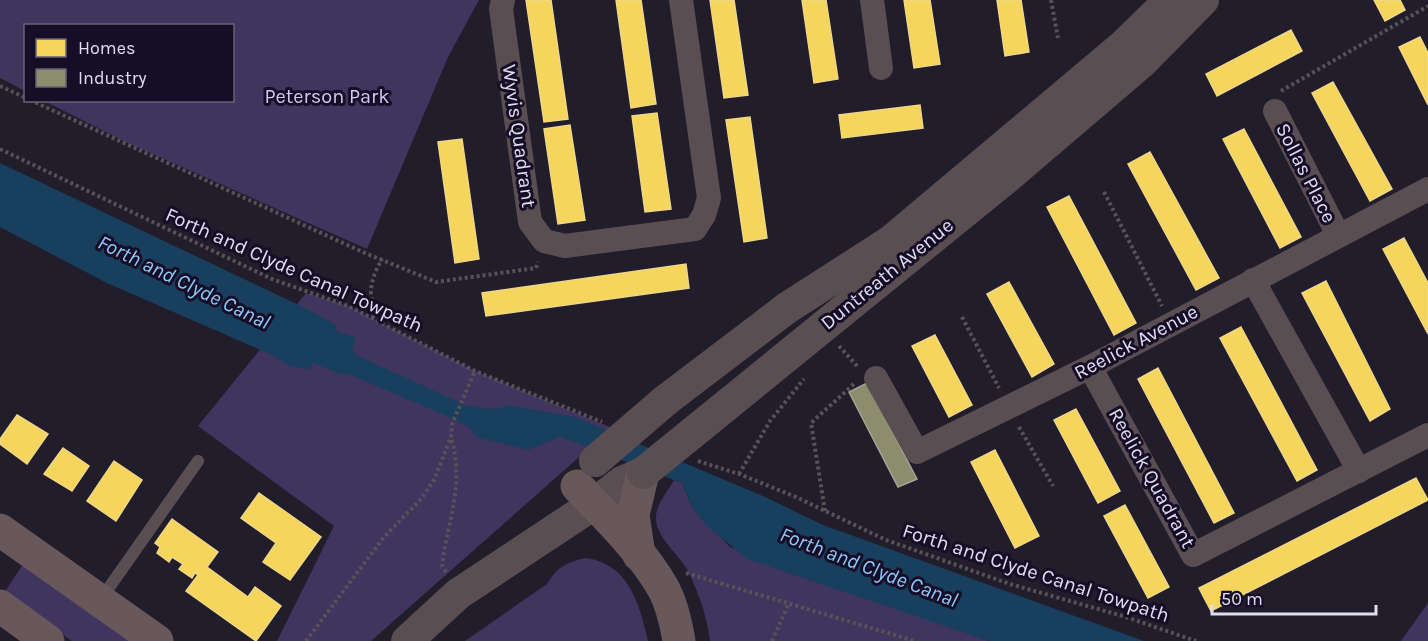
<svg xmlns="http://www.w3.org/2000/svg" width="1428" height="641" viewBox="0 0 1428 641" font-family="Karla,sans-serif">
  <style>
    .green { fill: #40355e }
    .water { fill: #193f5f }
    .homes { fill: #f6d55c; stroke: #efd788; stroke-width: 1.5 }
    .industry { fill: #8c8c6e; stroke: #a5a495; stroke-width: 1.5 }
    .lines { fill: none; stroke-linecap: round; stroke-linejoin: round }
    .path { stroke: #5a5157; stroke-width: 4; stroke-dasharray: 3 3; stroke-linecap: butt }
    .service { stroke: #5a4e52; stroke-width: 12 }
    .minor { stroke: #5a4e52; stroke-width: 24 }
    .tertiary { stroke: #5a4e52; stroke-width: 32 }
    .primary { stroke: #68575b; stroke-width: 33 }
    .tertiary-bridge { stroke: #5a4e52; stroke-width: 32 }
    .labels { text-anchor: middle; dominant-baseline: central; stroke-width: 6; stroke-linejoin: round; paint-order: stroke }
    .park-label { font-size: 20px; fill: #d1c8f5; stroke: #150e26 }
    .street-label { font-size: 20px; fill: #e0ddef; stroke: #150e26 }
    .water-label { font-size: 21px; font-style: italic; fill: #8fc8fb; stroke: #150e26 }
  </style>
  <rect width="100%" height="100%" fill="#211d2b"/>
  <g class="green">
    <path d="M0 0H479L448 57 367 249 128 143 44 101 232 100V26H26L25 91 0 78Z"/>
    <path d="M306 293 348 306 475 371 612 428 371 641H277L334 526 198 426Z"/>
    <path d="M674 480 682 483 692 507 730 547 989 641H710C707 616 699 594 688 571 680 555 655 537 656 517 656 504 668 491 674 480Z"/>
    <path d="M586 558C629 564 639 603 648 641H465L547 584C557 567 567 562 586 558Z"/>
    <path d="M25 561 138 641H72L4 593Z"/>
    <path d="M1428 603V641H1401Z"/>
  </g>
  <path class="water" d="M0 163 307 309 336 325V331L356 338 352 348 356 355 463 404C475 408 496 412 507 405L575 417 765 497 823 525 1144 641H989L747 559 707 526 692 507 682 483 561 437 528 450 476 437 471 429 456 420 348 374H340L313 363 309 370 290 366 272 355 107 283 0 227Z"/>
  <g class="homes">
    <path d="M526 0H551L568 119 544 122Z"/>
    <path d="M616 0H641L656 104 631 108Z"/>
    <path d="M710 0H734L748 95 724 98Z"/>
    <path d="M802 0H826L838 79 814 83Z"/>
    <path d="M904 0H930L940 64 914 68Z"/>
    <path d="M997 0H1021L1029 52 1005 56Z"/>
    <path d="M1374 0H1400L1405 10 1385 21Z"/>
    <path d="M1291 30 1302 51 1217 96 1206 74Z"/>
    <path d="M1420 37 1428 53V105L1399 47Z"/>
    <path d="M1333 82 1392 189 1370 201 1312 93Z"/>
    <path d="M920 105 923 128 842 138 839 115Z"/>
    <path d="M657 113 671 209 645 212 632 116Z"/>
    <path d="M750 117 767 238 744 242 726 120Z"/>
    <path d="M570 125 585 220 558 224 544 129Z"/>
    <path d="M1244 129 1301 237 1280 248 1223 139Z"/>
    <path d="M462 139 479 259 455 263 438 142Z"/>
    <path d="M1150 152 1219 278 1196 290 1128 164Z"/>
    <path d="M1069 196 1136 323 1114 335 1047 207Z"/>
    <path d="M1404 238 1428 283V334L1383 249Z"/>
    <path d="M686 264 689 288 486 316 482 293Z"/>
    <path d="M1326 281 1390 409 1370 421 1302 293Z"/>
    <path d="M1009 282 1054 364 1032 377 987 294Z"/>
    <path d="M1241 327 1317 470 1297 481 1220 338Z"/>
    <path d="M935 335 972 405 949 417 912 346Z"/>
    <path d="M1158 368 1234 513 1214 523 1138 379Z"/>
    <path d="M1076 409 1120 491 1098 503 1054 420Z"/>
    <path d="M17 415 48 434 27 464 0 444V439Z"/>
    <path d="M63 448 89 466 72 491 44 474Z"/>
    <path d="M995 450 1039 536 1015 548 971 462Z"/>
    <path d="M114 461 142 480 116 521 87 501Z"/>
    <path d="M1416 478 1428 500 1211 611 1199 588Z"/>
    <path d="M259 493 321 537 290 580 263 562 276 543 241 518Z"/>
    <path d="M1125 505 1169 587 1148 598 1104 516Z"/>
    <path d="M172 519 218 552 207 567 248 597 255 587 281 606 256 641 186 591 198 575 195 573 192 578 179 569 183 564 172 557 169 562 157 553 160 547 155 543Z"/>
  </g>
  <path class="industry" d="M867 383 917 479 898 487 849 392Z"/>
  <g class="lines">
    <g class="path">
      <path d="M1051 0 1058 38"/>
      <path d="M0 86 26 98"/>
      <path d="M1281 91 1428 6"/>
      <path d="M30 100 365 253 436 282 536 268 538 262"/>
      <path d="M0 149 272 279 348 306 475 371 602 422"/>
      <path d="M1104 192 1162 306"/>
      <path d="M962 317 999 388"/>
      <path d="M373 318C375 308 372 303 371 293 371 280 376 270 382 259"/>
      <path d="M839 346 858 367"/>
      <path d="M1019 427 1053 486"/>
      <path d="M698 461 739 474 796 497 886 540 1010 584 1126 617 1196 641"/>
      <path d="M739 474 770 421 804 379"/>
      <path d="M825 511 811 423 855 383"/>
      <path d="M446 572 442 565C448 519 465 485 451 437"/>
      <path d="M686 573 915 641"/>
      <path d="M306 641 384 537 421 499 434 480 451 437 452 424 475 371"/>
      <path d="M772 641 789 603"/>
    </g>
    <path class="service" d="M101 599 198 461"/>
    <g class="minor">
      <path d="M503 0 501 9 530 222 544 241 565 246 695 229 704 215 709 198 681 0"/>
      <path d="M872 0 881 68"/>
      <path d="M1275 111 1338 235"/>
      <path d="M1253 280 1359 471"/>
      <path d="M1090 367 1193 555 1428 435"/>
      <path d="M876 378 917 452 1090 367 1428 189"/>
    </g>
    <g class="tertiary">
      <path d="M666 400 787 308 891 241 1124 45 1170 0"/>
      <path d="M701 426 1005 179 1142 62 1203 0"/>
      <path d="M407 641 458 594 594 504 622 482 643 473"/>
    </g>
    <g class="primary">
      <path d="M577 486C606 516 643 552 663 588 672 604 676 623 679 641"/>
      <path d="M0 530 157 641"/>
      <path d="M639 555 633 515 643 473"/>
      <path d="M0 606 48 641"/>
    </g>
    <g class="tertiary-bridge">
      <path d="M595 461 666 400"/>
      <path d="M643 473 701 426"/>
    </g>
  </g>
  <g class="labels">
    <g class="park-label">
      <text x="327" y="96">Peterson Park</text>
    </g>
    <g class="street-label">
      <text transform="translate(519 136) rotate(82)">Wyvis Quadrant</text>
      <text transform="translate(1306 173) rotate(63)">Sollas Place</text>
      <text transform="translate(294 270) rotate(24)">Forth and Clyde Canal Towpath</text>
      <text transform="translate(887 274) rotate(-39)">Duntreath Avenue</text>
      <text transform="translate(1136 342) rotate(-28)">Reelick Avenue</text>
      <text transform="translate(1152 478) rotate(61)">Reelick Quadrant</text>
      <text transform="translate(1036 573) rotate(18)">Forth and Clyde Canal Towpath</text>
    </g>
    <g class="water-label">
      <text transform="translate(184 282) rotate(26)">Forth and Clyde Canal</text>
      <text transform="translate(869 567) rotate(21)">Forth and Clyde Canal</text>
    </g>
  </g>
  <rect x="24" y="24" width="210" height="78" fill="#150e26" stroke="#666176" stroke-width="1.5"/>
  <rect x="36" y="39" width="30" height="18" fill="#f6d55c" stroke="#666176" stroke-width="1.5"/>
  <text x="78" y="54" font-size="18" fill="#e0ddef">Homes</text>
  <rect x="36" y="69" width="30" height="18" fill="#8c8c6e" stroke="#666176" stroke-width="1.5"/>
  <text x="78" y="84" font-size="18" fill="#e0ddef">Industry</text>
  <path d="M1212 605v9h164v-9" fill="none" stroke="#e0ddef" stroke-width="3"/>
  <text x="1221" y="605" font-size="18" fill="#e0ddef" stroke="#150e26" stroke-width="4.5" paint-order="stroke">50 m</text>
</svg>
